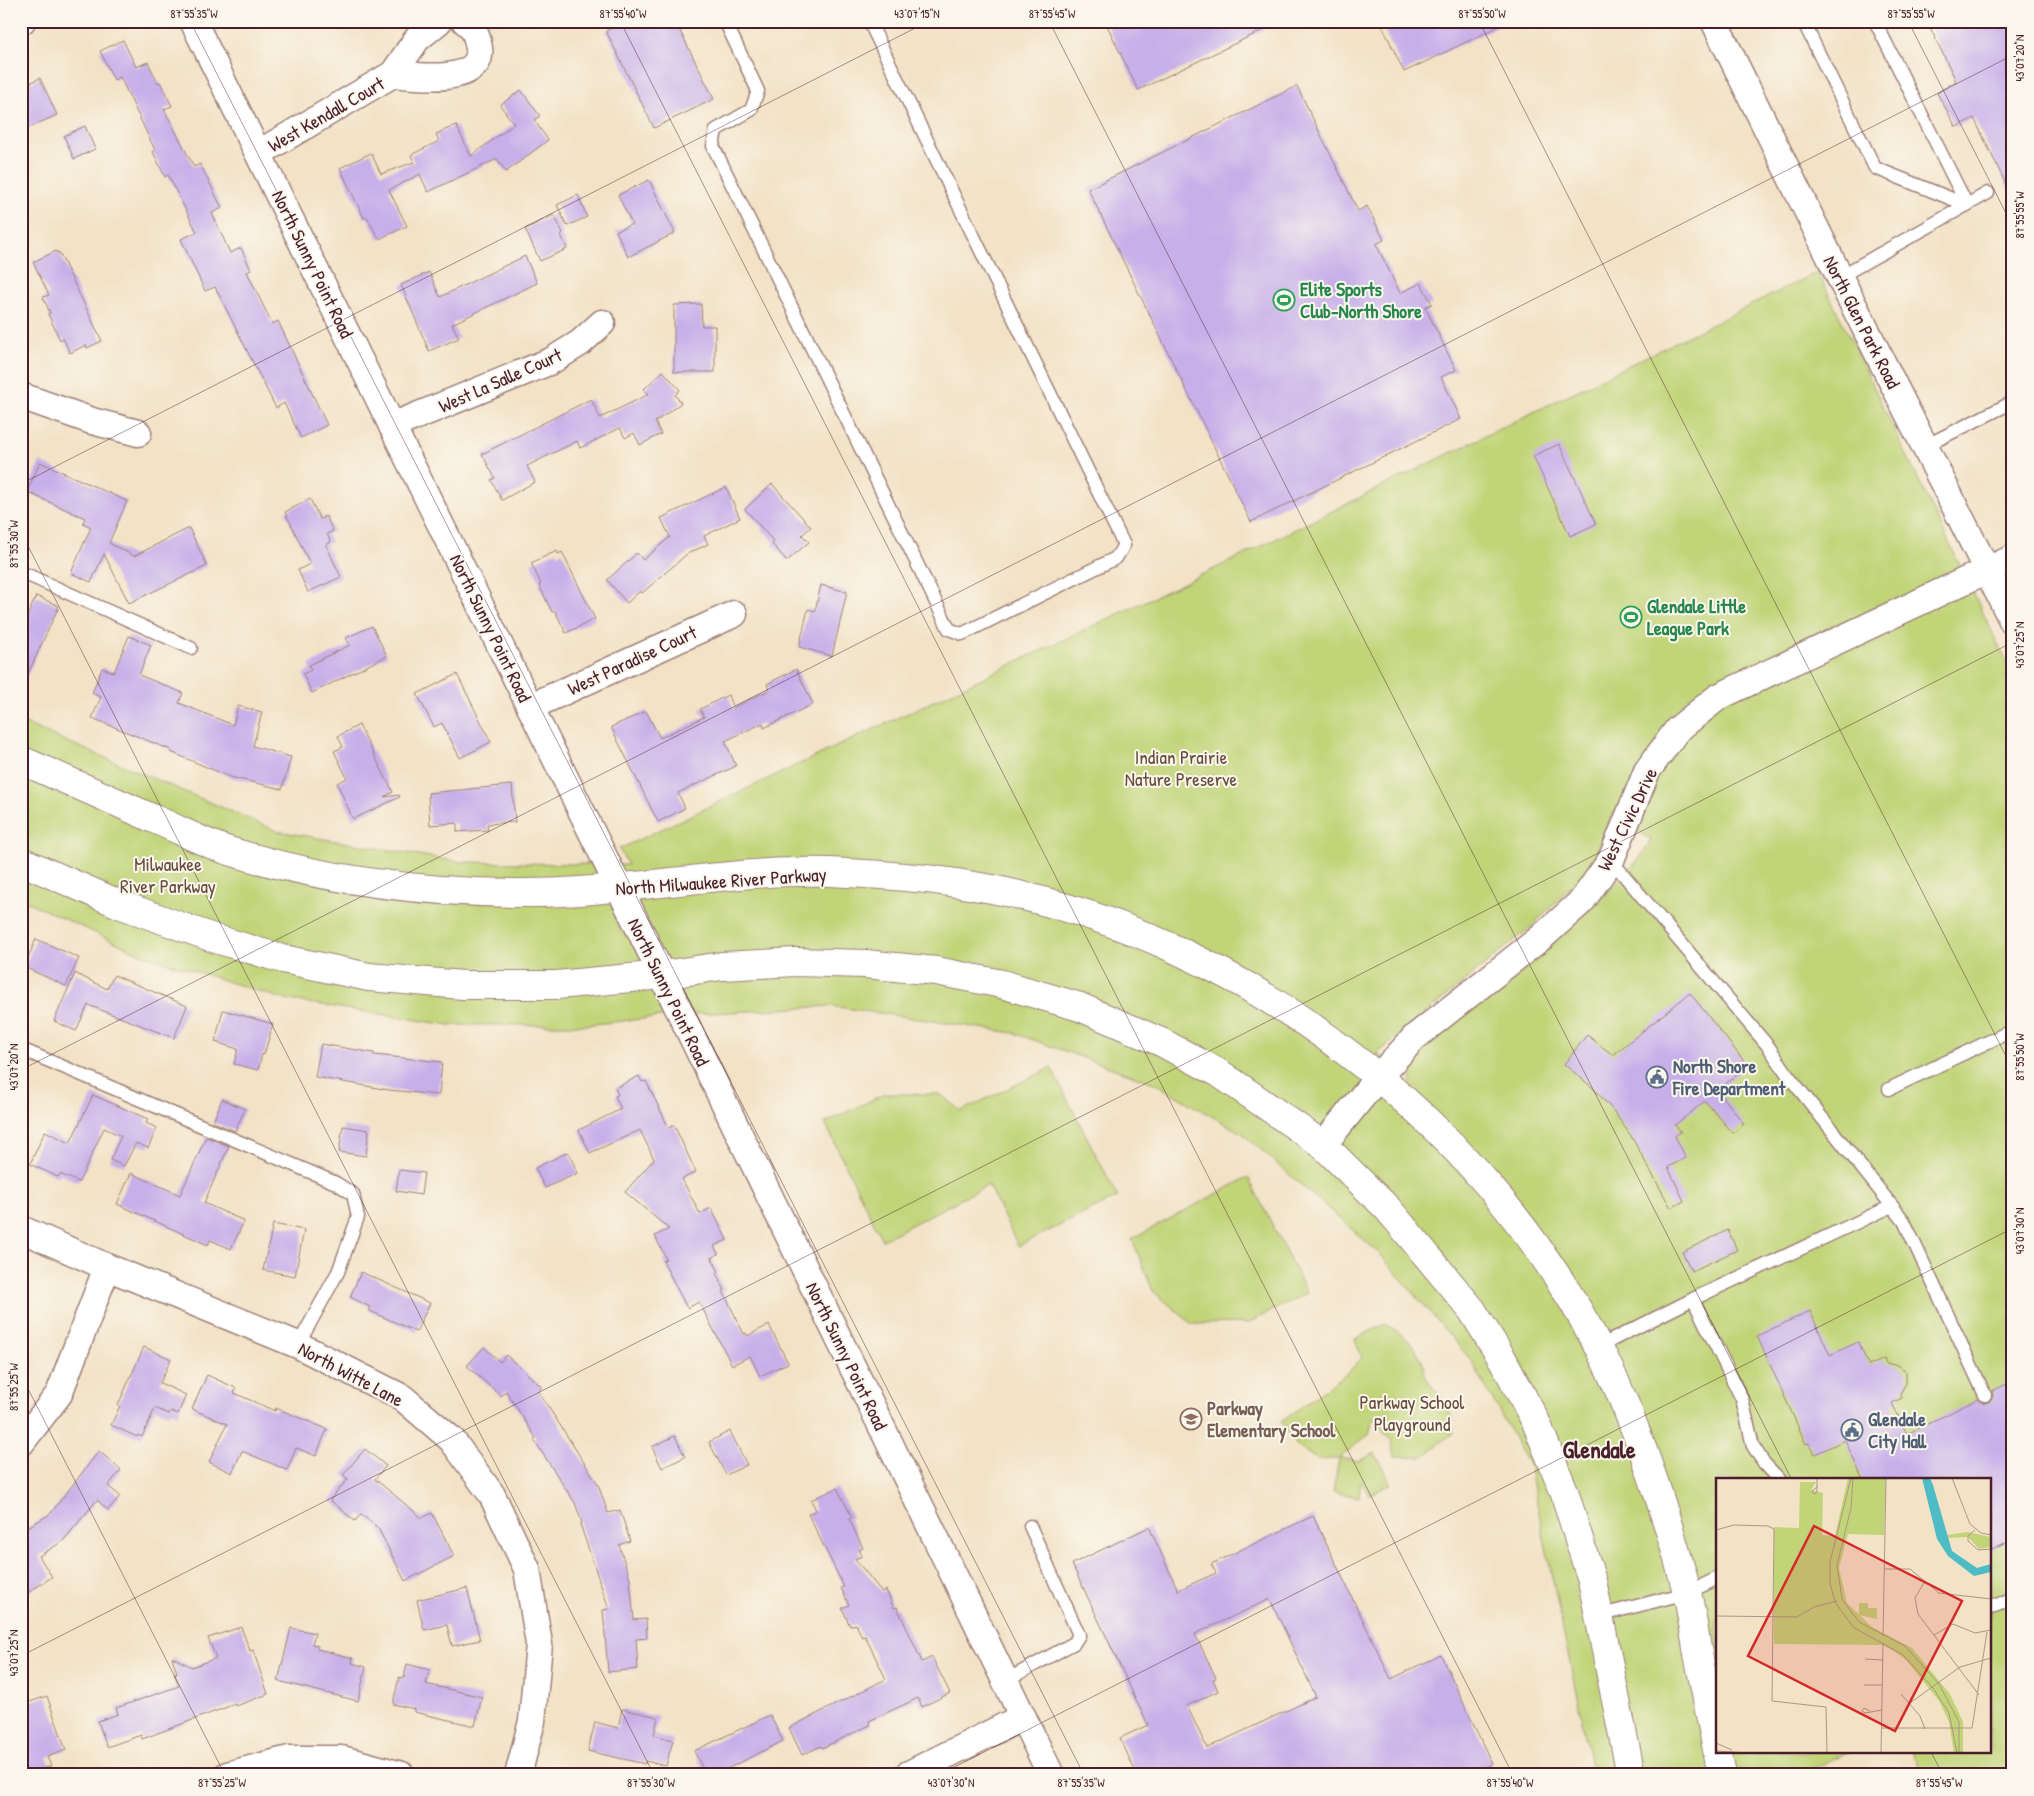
<svg xmlns="http://www.w3.org/2000/svg" width="2034" height="1796" viewBox="0 0 2034 1796" font-family="'Patrick Hand',sans-serif">
  <style>
    .green { fill: #c1d478; stroke: #867a52; fill-rule: evenodd }
    .building { fill: #c7afe9; fill-rule: evenodd }
    .lines { fill: none; stroke-linecap: round; stroke-linejoin: round }
    .service-casing { stroke: #9e8078; stroke-width: 15 }
    .minor-casing { stroke: #9e8078; stroke-width: 29 }
    .tertiary-casing { stroke: #9e8078; stroke-width: 30 }
    .service { stroke: #fff; stroke-width: 12 }
    .minor { stroke: #fff; stroke-width: 26 }
    .tertiary { stroke: #fff; stroke-width: 28 }
    .ticks { fill: none; stroke: #4a1f2b; stroke-width: 1; stroke-opacity: 0.45 }
    .labels { text-anchor: middle; dominant-baseline: central; stroke-width: 4; stroke-linejoin: round; paint-order: stroke }
    .street-label { font-size: 19px; fill: #4a1f2b; stroke: #fbf7ec }
    .leisure-label { font-size: 19px; font-weight: bold; fill: #27864d; stroke: #fbf7ec; text-anchor: start }
    .park-label { font-size: 19px; fill: #684c3e; stroke: #fbf7ec }
    .service-label { font-size: 19px; font-weight: bold; fill: #4e5e75; stroke: #fbf7ec; text-anchor: start }
    .education-label { font-size: 19px; font-weight: bold; fill: #785e54; stroke: #fbf7ec; text-anchor: start }
    .district-label { font-size: 24px; font-weight: bold; fill: #4a1f2b; stroke: #fbf7ec }
    .inset-road { fill: none; stroke: #af9488; stroke-width: 1 }
    .view { fill: #d62828; fill-opacity: 0.15; stroke: #d62828; stroke-width: 2.5 }
    .inset-edge { fill: none; stroke: #4a1f2b; stroke-width: 2.5 }
    .neatline { fill: none; stroke: #4a1f2b; stroke-width: 2 }
    .ticks-label { font-size: 12px; text-anchor: middle; fill: #4a1f2b }
  </style>
  <rect width="100%" height="100%" fill="#fbf7ec"/>
  <filter id="ink" filterUnits="userSpaceOnUse"><feTurbulence type="fractalNoise" baseFrequency=".02" numOctaves="2"/><feDisplacementMap in="SourceGraphic" scale="10" xChannelSelector="R" yChannelSelector="G"/><feConvolveMatrix kernelMatrix="1 2 1 2 8 2 1 2 1" color-interpolation-filters="sRGB"/></filter>
  <filter id="wash" filterUnits="userSpaceOnUse"><feTurbulence type="fractalNoise" baseFrequency=".0096" numOctaves="4" result="noise"/><feDisplacementMap in="SourceGraphic" scale="20" xChannelSelector="R" yChannelSelector="G"/><feGaussianBlur stdDeviation="1.12" result="paint"/><feColorMatrix in="noise" values="0 0 0 0 0 0 0 0 0 0 0 0 0 0 0 0 0 1.4 0 .05"/><feComposite in="paint" operator="in"/></filter>
  <g filter="url(#wash)">
    <rect width="100%" height="100%" fill="#f2e2c6"/>
    <g class="green">
      <path d="M1818 272 2013 675V1775H1923L1912 1752H1990V1480H1718V1752H1850L1800 1775H1593L1529 1465 1470 1359 1380 1254 1243 1134 1154 1083 1014 1033 831 1006 680 1015 584 1025H449L283 999 141 954 21 899V722L277 831 460 862 628 865 619 849 1235 559ZM1613 813 1651 840C1643 857 1630 868 1618 881 1575 928 1525 967 1475 1007 1461 1018 1436 1031 1426 1044 1414 1057 1412 1070 1411 1085L1377 1053 1532 926 1590 867Z"/>
      <path d="M1051 1068 1118 1197 1018 1246 988 1185 882 1240 825 1123 884 1094H940L961 1111Z"/>
      <path d="M1248 1177 1307 1293 1248 1323 1192 1324 1153 1291 1132 1239Z"/>
      <path d="M1385 1324C1401 1333 1415 1343 1422 1361 1424 1367 1423 1374 1427 1379 1442 1401 1452 1404 1453 1433L1421 1458 1395 1456 1391 1440 1373 1418 1369 1434 1340 1458 1359 1461 1375 1453 1391 1484 1369 1495 1361 1481 1359 1497 1333 1492 1339 1459 1318 1460 1298 1447 1281 1422 1347 1373 1362 1358 1355 1339Z"/>
    </g>
    <g id="blocks">
      <g class="building">
        <path d="M626 21H675L714 99 654 128 606 31Z"/>
        <path d="M1105 21H1282L1138 90Z"/>
        <path d="M1380 21H1510L1404 72Z"/>
        <path d="M1927 21H2013V199L1974 118 1956 127 1937 93 1956 81Z"/>
        <path d="M123 40 136 67 148 62 158 83 160 82 172 106 164 109 194 167 200 164 222 208 212 213 230 253 241 248 251 270 247 272 272 324 278 321 327 425 301 438 284 403 276 408 215 287 205 291 181 239 197 232 168 175 165 177 153 152 155 150 120 77 114 80 100 51Z"/>
        <path d="M40 78 57 115 21 131V87Z"/>
        <path d="M1297 86 1358 211 1367 206 1384 240 1376 244 1400 293 1421 283 1432 304 1425 307 1456 370 1441 377 1461 419 1251 522 1088 189Z"/>
        <path d="M521 90 540 116 534 120 548 140 506 172 497 159 428 192 420 174 389 190 407 226 379 239 367 217 364 218 340 168 371 153 381 174 414 162 411 155 439 141 436 134 456 125 471 156 514 124 500 105Z"/>
        <path d="M85 126 95 149 74 159 64 136Z"/>
        <path d="M649 180 675 233 628 257 616 231 632 224 618 195Z"/>
        <path d="M578 195 587 217 567 226 557 205Z"/>
        <path d="M554 215 563 233 561 235 567 249 540 261 525 229Z"/>
        <path d="M56 251 57 253 59 252 102 341 87 348 86 345 70 353 63 338 60 340 48 314 50 313 43 297 49 295 33 262Z"/>
        <path d="M525 256 537 283 452 324 459 338 429 351 401 285 429 272 440 297Z"/>
        <path d="M701 304 702 326H715V372H674V305Z"/>
        <path d="M663 371 680 390 675 395 681 403 655 422 661 434 640 445 634 433 625 438 620 428 580 448 577 441 527 466 535 482 502 500 491 480 495 478 482 454 591 399 600 418 649 394 644 389Z"/>
        <path d="M1559 444 1596 524 1570 536 1533 456Z"/>
        <path d="M40 462 127 501 109 543 134 556 189 528 207 566 129 603 104 554 91 582 71 573 91 527 83 523 85 518 27 492Z"/>
        <path d="M772 484 811 527 802 535 809 542 787 561 772 544 774 542 745 509Z"/>
        <path d="M726 487 740 518 704 536 708 544 687 554 642 593 640 591 627 603 607 580 637 553 643 560 670 537 661 518Z"/>
        <path d="M310 499 320 519 326 516 333 531 327 534 331 542 326 545 341 577 308 592 298 570 310 564 285 512Z"/>
        <path d="M557 551 558 554 562 552 595 619 566 633 555 611 552 612 539 585 541 584 531 563Z"/>
        <path d="M821 585 847 592 832 656 799 647 808 609 815 611Z"/>
        <path d="M36 596 59 606 21 689V631Z"/>
        <path d="M372 626 387 656 312 693 303 674 311 670 309 665 350 645 346 638Z"/>
        <path d="M129 636 151 645 139 675 183 693 179 703 233 725 238 706 262 712 253 746 291 757 282 789 230 777 171 752V750L92 718 101 697 92 693 102 668 114 672Z"/>
        <path d="M796 669 813 704 764 728 763 723 725 741 736 766 678 793 685 808 658 822 611 727 646 711 660 738 704 717 700 709 728 695 733 708 769 690 767 684Z"/>
        <path d="M457 674 491 742 460 758 442 723 434 727 417 694Z"/>
        <path d="M359 725 393 792 384 797 399 795 400 797 353 819 337 783 347 778 334 751 343 747 338 736Z"/>
        <path d="M512 785 515 822 487 824 488 830 457 832V823L430 825 428 793Z"/>
        <path d="M36 939 79 958 66 986 24 967Z"/>
        <path d="M75 973 107 989 114 975 187 1006 174 1038 88 1005 76 1031 54 1021Z"/>
        <path d="M1690 993 1748 1066 1718 1090 1744 1124 1733 1133 1705 1101 1675 1125 1681 1132 1675 1136 1686 1158 1668 1167 1684 1201 1671 1208 1631 1136 1612 1109 1593 1088 1564 1064 1587 1035 1613 1055Z"/>
        <path d="M223 1010 273 1024 264 1055 262 1054 258 1070 234 1064 238 1049 215 1042Z"/>
        <path d="M321 1044 374 1053V1055L442 1062 439 1095 389 1090 315 1077Z"/>
        <path d="M639 1076 642 1082 646 1081 669 1128 674 1125 696 1172 682 1179 700 1214 711 1208 727 1240 714 1246 718 1254 712 1258 719 1272 716 1273 725 1290 723 1291 744 1334 746 1333 747 1336 769 1325 788 1363 760 1376 750 1356 732 1365 699 1302 687 1308 663 1261 666 1259 655 1236 669 1229 625 1192 654 1159 640 1130 590 1153 579 1130 621 1109 615 1096 618 1095 615 1088Z"/>
        <path d="M93 1095 148 1119 146 1123 157 1128 148 1148 136 1143 124 1166 110 1160 121 1136 104 1128 79 1182 60 1174 58 1177 30 1164 45 1131 70 1143Z"/>
        <path d="M222 1099 245 1109 235 1131 213 1122Z"/>
        <path d="M343 1126 369 1130 366 1156 339 1152Z"/>
        <path d="M206 1137 229 1146 204 1203 244 1221 231 1249 210 1240 208 1245 117 1204 131 1173 180 1195Z"/>
        <path d="M568 1152 578 1173 545 1188 535 1168Z"/>
        <path d="M399 1170 424 1173 421 1195 396 1191Z"/>
        <path d="M273 1224 304 1230 295 1276 263 1270Z"/>
        <path d="M1728 1230 1737 1250 1692 1271 1682 1252Z"/>
        <path d="M361 1272 430 1303 416 1332 368 1310 370 1307 350 1297Z"/>
        <path d="M1810 1311 1830 1355 1858 1342 1869 1366 1884 1359 1886 1364 1897 1365 1906 1372V1383L1900 1394 1902 1398 1892 1403 1907 1434 1978 1399 1984 1403 1989 1402 1993 1396 1992 1391 2013 1381V1540L1990 1551V1480H1863L1845 1440 1815 1454 1809 1443 1806 1444 1757 1336Z"/>
        <path d="M144 1347 171 1359 160 1383 186 1395 178 1414 171 1411 169 1414 155 1408 142 1437 138 1435 137 1437 111 1425 120 1406 118 1405Z"/>
        <path d="M484 1347 500 1362 506 1355 542 1387 538 1391 598 1484 608 1513 620 1510 630 1541 619 1545 630 1579 634 1620 646 1619 647 1638 636 1639 638 1669 608 1672 603 1610 609 1609 580 1524 582 1523 575 1503 534 1440 536 1438 506 1391 501 1396 467 1366Z"/>
        <path d="M207 1375 236 1388 234 1393 275 1411 276 1408 327 1429 316 1456 296 1448 287 1470 242 1451 232 1473 209 1462 227 1424 192 1409Z"/>
        <path d="M730 1431 747 1465 726 1475 709 1442Z"/>
        <path d="M675 1436 685 1457 662 1468 652 1447Z"/>
        <path d="M365 1449 386 1466 375 1479 422 1518 432 1513 454 1556 405 1581 378 1528 361 1514 355 1521 330 1500 348 1479 343 1475Z"/>
        <path d="M99 1451 121 1470 108 1486 120 1496 108 1510 97 1500 63 1541 39 1556 52 1577 21 1597V1528L23 1530 50 1514Z"/>
        <path d="M837 1488 852 1517 849 1519 863 1548 859 1550 862 1556 855 1559 882 1592 886 1590 894 1608 897 1607 922 1662 932 1657 950 1693 922 1707 918 1698 869 1721 870 1725 822 1748 821 1746 802 1755 789 1728 886 1679 865 1636 862 1637 856 1624 850 1626 842 1608 849 1605 841 1588 844 1587 808 1514 816 1510 811 1500Z"/>
        <path d="M1313 1516 1391 1679 1441 1655 1492 1764 1469 1775H1137L1120 1738 1148 1725 1072 1564 1149 1527 1178 1590 1216 1573 1211 1564ZM1270 1599 1316 1697 1207 1748 1187 1706 1218 1691 1213 1679 1216 1678 1195 1634Z"/>
        <path d="M467 1588 480 1640 452 1646 447 1625 424 1630 417 1600Z"/>
        <path d="M241 1627 250 1651 253 1650 268 1694 236 1706 235 1704 142 1739 141 1735 107 1747 98 1721 118 1714 116 1708 179 1686 174 1673H177L172 1657 192 1667 216 1658 208 1638Z"/>
        <path d="M291 1628 315 1633 312 1644 318 1646 317 1649 353 1658 352 1663 366 1667 358 1701 278 1681Z"/>
        <path d="M407 1664 430 1670 426 1684 482 1697 475 1726 414 1712V1709L393 1704 399 1677 404 1678Z"/>
        <path d="M47 1696 66 1750 47 1757 51 1766 21 1775V1734L26 1733 21 1718V1705Z"/>
        <path d="M622 1709 658 1717 654 1735 673 1740 666 1766 645 1761V1764L588 1751 595 1722 618 1728Z"/>
        <path d="M770 1715 783 1741 715 1775H706L694 1751Z"/>
      </g>
    </g>
  </g>
  <g filter="url(#ink)">
    <use href="#blocks" fill-opacity="0" stroke="#9e8078" stroke-width="1"/>
    <g class="lines">
      <g class="service-casing">
        <g id="service">
          <path d="M725 21 758 91 751 110 716 130 713 146 949 629 962 634 1116 558 1124 545 869 21"/>
          <path d="M1813 21 1805 25 1875 168 1967 205"/>
          <path d="M1875 21 1967 205"/>
          <path d="M1839 277 1988 193"/>
          <path d="M1925 446 2013 402"/>
          <path d="M21 572 191 648"/>
          <path d="M1611 860 1768 1046 1788 1075 1904 1221 1985 1395"/>
          <path d="M21 1049 336 1183 353 1194 358 1217 338 1272 298 1345"/>
          <path d="M1889 1089 2013 1030"/>
          <path d="M1693 1299 1742 1399 1753 1446 1764 1463 1780 1480"/>
          <path d="M1598 1347 1693 1299 1892 1206"/>
          <path d="M1990 1608 2013 1598"/>
          <path d="M1598 1616 1687 1593 1718 1578"/>
          <path d="M1005 1681 1074 1643 1079 1635 1030 1526"/>
        </g>
      </g>
      <g class="minor-casing">
        <g id="minor">
          <path d="M193 21 662 975 1051 1775"/>
          <path d="M1714 21 1848 294 2013 622"/>
          <path d="M21 22 22 21"/>
          <path d="M393 74C414 76 484 86 479 48 477 37 475 28 465 21"/>
          <path d="M259 153 393 74 417 39 439 21"/>
          <path d="M21 396 92 421 138 433"/>
          <path d="M392 426 551 361 580 343 602 323"/>
          <path d="M530 707 734 614"/>
          <path d="M1323 1145 1379 1076 1415 1037 1543 936 1582 901 1611 860 1647 771 1677 730 1718 697 2013 558"/>
          <path d="M21 1229 107 1267 298 1345 403 1398 452 1440 492 1495 527 1569 539 1644 532 1721 518 1775"/>
          <path d="M21 1443 59 1394 107 1267"/>
          <path d="M227 1775 289 1759H342L402 1775"/>
          <path d="M907 1775 1023 1717"/>
        </g>
      </g>
      <g class="tertiary-casing">
        <g id="tertiary">
          <path d="M21 760C66 780 110 799 154 819 178 829 202 842 226 850 322 880 423 893 524 893 632 893 740 866 848 873 896 875 945 880 992 889 1245 940 1479 1118 1598 1346 1637 1422 1664 1506 1686 1588 1691 1609 1694 1632 1698 1654 1706 1694 1714 1734 1722 1775"/>
          <path d="M21 861 119 904 216 939 283 959 369 977 463 985H557L662 975 722 966 796 962 865 964 936 971 1002 984 1080 1007 1161 1042 1219 1073 1323 1145 1388 1209 1472 1310 1503 1360 1536 1422 1564 1491 1592 1581 1631 1775"/>
        </g>
      </g>
      <use href="#service" class="service"/>
      <use href="#minor" class="minor"/>
      <use href="#tertiary" class="tertiary"/>
    </g>
  </g>
  <path class="ticks" d="M190 21 1084 1775M620 21 1513 1775M1049 21 1792 1480M1479 21 2013 1070M1908 21 2013 227M21 484 929 21M21 532 654 1775M21 1070 2013 55M21 1375 225 1775M21 1656 2013 642M1931 1752 1943 1775M939 1775 2013 1228"/>
  <defs>
    <g id="stadium-ring" transform="scale(1.125)"><circle r="9.5" fill="#fbf7ec" stroke="#2e9e5b" stroke-width="1.5"/><path d="M0-5a6.5 5 0 1 0 0 10a6.5 5 0 1 0 0-10ZM-3.5-1.8h7v3.6h-7Z" fill="#2e9e5b"/></g>
    <g id="civic-ring" transform="scale(1.125)"><circle r="9.5" fill="#fbf7ec" stroke="#5c6f8a" stroke-width="1.5"/><path d="M-.6-6.5H3V-4.5H.6V-3L4-1V1h2V6H-6V1h2V-1L-.6-3ZM-1.2 2.5V6h2.4V2.5Z" fill="#5c6f8a"/></g>
    <g id="school-ring" transform="scale(1.125)"><circle r="9.5" fill="#fbf7ec" stroke="#8d6e63" stroke-width="1.5"/><path d="M0-5L7-2L0 1L-7-2ZM-4 1L0 2.5L4 1V4Q0 6-4 4Z" fill="#8d6e63"/></g>
  </defs>
  <g fill-rule="evenodd">
    <use href="#stadium-ring" x="1284" y="300"/>
    <use href="#stadium-ring" x="1631" y="617"/>
    <use href="#civic-ring" x="1657" y="1077"/>
    <use href="#school-ring" x="1191" y="1419"/>
    <use href="#civic-ring" x="1852" y="1430"/>
  </g>
  <g class="labels">
    <g class="street-label">
      <text transform="translate(326 114) rotate(-30)">West Kendall Court</text>
      <text transform="translate(313 264) rotate(64)">North Sunny Point Road</text>
      <text transform="translate(1862 322) rotate(63)">North Glen Park Road</text>
      <text transform="translate(500 380) rotate(-24)">West La Salle Court</text>
      <text transform="translate(491 628) rotate(64)">North Sunny Point Road</text>
      <text transform="translate(632 660) rotate(-25)">West Paradise Court</text>
      <text transform="translate(1627 819) rotate(-64)">West Civic Drive</text>
      <text transform="translate(721 881) rotate(-4)">North Milwaukee River Parkway</text>
      <text transform="translate(669 992) rotate(64)">North Sunny Point Road</text>
      <text transform="translate(847 1356) rotate(64)">North Sunny Point Road</text>
      <text transform="translate(351 1374) rotate(28)">North Witte Lane</text>
    </g>
    <g class="leisure-label">
      <text x="1300" y="289">Elite Sports<tspan x="1300" dy="22">Club-North Shore</tspan></text>
      <text x="1647" y="606">Glendale Little<tspan x="1647" dy="22">League Park</tspan></text>
    </g>
    <g class="park-label">
      <text x="1181" y="757">Indian Prairie<tspan x="1181" dy="22">Nature Preserve</tspan></text>
      <text x="168" y="864">Milwaukee<tspan x="168" dy="22">River Parkway</tspan></text>
      <text x="1412" y="1402">Parkway School<tspan x="1412" dy="22">Playground</tspan></text>
    </g>
    <g class="service-label">
      <text x="1673" y="1066">North Shore<tspan x="1673" dy="22">Fire Department</tspan></text>
      <text x="1868" y="1419">Glendale<tspan x="1868" dy="22">City Hall</tspan></text>
    </g>
    <g class="education-label">
      <text x="1207" y="1408">Parkway<tspan x="1207" dy="22">Elementary School</tspan></text>
    </g>
    <g class="district-label">
      <text x="1599" y="1449">Glendale</text>
    </g>
  </g>
  <g transform="translate(1716 1478)">
    <rect width="275" height="275" fill="#f2e2c6"/>
    <path d="M132 0H170L168 57 132 56 123 90 131 125 156 149 196 170 234 216 247 244V275H238L233 244 223 223 190 182 178 173 166 167 58 166V49L83 50 84 4H100L95 12 107 15 106 57 119 58ZM251 54 275 59V69L263 71 252 59 231 60 230 57ZM143 125H152V130H161V141L143 137Z" fill="#c1d478"/>
    <path d="M206 0H214L217 7 236 73 261 90 275 86V94L258 98 232 78 221 61Z" fill="#4dbcc4"/>
    <path class="inset-road" d="M135 0 114 84V105L119 124 137 149 187 177 217 210 233 235 241 275M137 0 135 30 121 87 126 121 143 144 189 168 223 206 243 244V275M236 0 254 46 265 55 275 57M101 9 96 13 98 16 101 14V0M0 52 18 47 52 48 58 51 56 223 110 229 111 275M259 52 252 58V63L262 72 275 71M169 91H194L223 115 275 121M209 103 199 120 202 136 263 217M0 138 81 139 98 129 121 123M218 157 237 146 259 155 275 152M167 158 170 0M149 181 167 182M148 207H167M185 216 204 238 209 251M194 225 244 189 275 180M154 233 148 230 146 233 149 235 166 232M166 250H256L271 154M0 265 16 272M0 273 34 275M165 275 167 165"/>
    <path class="view" d="M98 48 246 123 179 253 32 178Z"/>
    <rect width="275" height="275" class="inset-edge"/>
  </g>
  <rect width="2034" height="1796" fill="none" stroke="#fbf7ec" stroke-width="55"/>
  <rect x="28" y="28" width="1978" height="1740" class="neatline"/>
  <g class="ticks-label">
    <text x="194" y="18">87°55'35"W</text>
    <text x="623" y="18">87°55'40"W</text>
    <text x="917" y="18">43°07'15"N</text>
    <text x="1052" y="18">87°55'45"W</text>
    <text x="1482" y="18">87°55'50"W</text>
    <text x="1911" y="18">87°55'55"W</text>
    <text transform="translate(2020 58) rotate(-90)" y="4">43°07'20"N</text>
    <text transform="translate(2020 215) rotate(-90)" y="4">87°55'55"W</text>
    <text transform="translate(14 544) rotate(-90)" y="4">87°55'30"W</text>
    <text transform="translate(2020 645) rotate(-90)" y="4">43°07'25"N</text>
    <text transform="translate(2020 1057) rotate(-90)" y="4">87°55'50"W</text>
    <text transform="translate(14 1067) rotate(-90)" y="4">43°07'20"N</text>
    <text transform="translate(2020 1231) rotate(-90)" y="4">43°07'30"N</text>
    <text transform="translate(14 1387) rotate(-90)" y="4">87°55'25"W</text>
    <text transform="translate(14 1653) rotate(-90)" y="4">43°07'25"N</text>
    <text x="222" y="1787">87°55'25"W</text>
    <text x="651" y="1787">87°55'30"W</text>
    <text x="951" y="1787">43°07'30"N</text>
    <text x="1081" y="1787">87°55'35"W</text>
    <text x="1510" y="1787">87°55'40"W</text>
    <text x="1939" y="1787">87°55'45"W</text>
  </g>
</svg>
